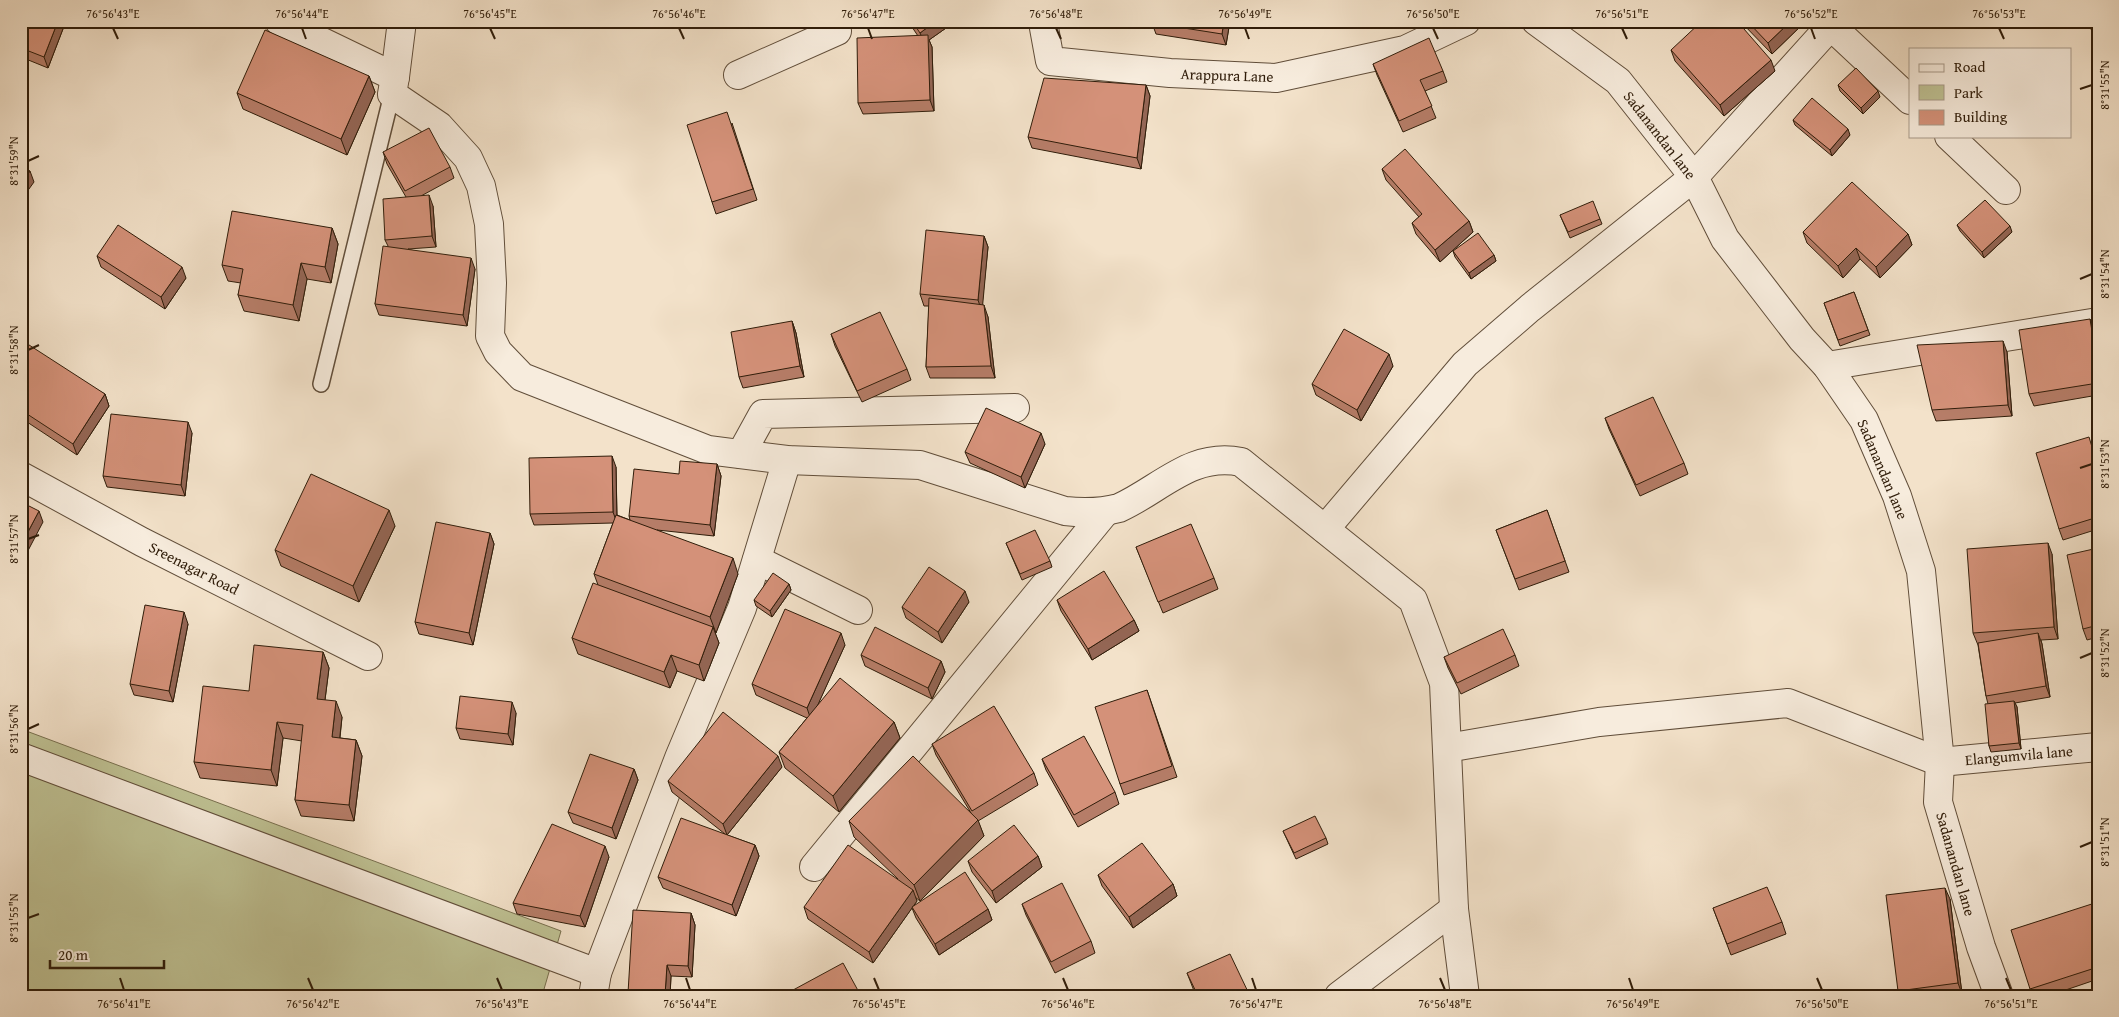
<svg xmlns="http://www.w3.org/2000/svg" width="2119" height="1017" viewBox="0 0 2119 1017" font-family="'Gentium Book Plus',serif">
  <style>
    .green { fill: #bfc294; stroke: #78704f }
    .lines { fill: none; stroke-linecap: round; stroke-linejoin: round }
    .service-casing { stroke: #614e3a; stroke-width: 18 }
    .minor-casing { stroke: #614e3a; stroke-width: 30 }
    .service { stroke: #f7ecdd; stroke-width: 15 }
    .minor { stroke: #f7ecdd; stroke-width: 28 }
    .wall { fill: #b67d68; stroke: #301d0a }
    .shaded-wall { fill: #946655; stroke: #301d0a }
    .building { fill: #d49179; stroke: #301d0a }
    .ticks { fill: none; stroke: #301d0a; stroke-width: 2 }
    .labels { text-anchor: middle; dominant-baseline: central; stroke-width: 4; stroke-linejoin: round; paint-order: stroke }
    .street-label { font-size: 15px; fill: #301d0a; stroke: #f7ecdd }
    .neatline { fill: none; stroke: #301d0a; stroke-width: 2 }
    .ticks-label { font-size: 12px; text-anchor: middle; fill: #301d0a }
  </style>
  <rect width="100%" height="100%" fill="#f3e2ca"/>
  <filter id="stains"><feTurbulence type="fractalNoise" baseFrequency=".004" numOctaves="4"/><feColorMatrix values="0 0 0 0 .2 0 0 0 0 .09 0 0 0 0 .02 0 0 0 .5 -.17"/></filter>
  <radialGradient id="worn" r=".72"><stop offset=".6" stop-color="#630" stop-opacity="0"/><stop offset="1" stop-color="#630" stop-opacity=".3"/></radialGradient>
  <path class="green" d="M21 729 561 931 542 996H21Z"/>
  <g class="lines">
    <g class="service-casing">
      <path id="service" d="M321 384 392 94"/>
    </g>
    <g class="minor-casing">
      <g id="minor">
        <path d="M279 21 395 77 402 21"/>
        <path d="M1045 21 1044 28 1050 61 1170 73 1276 78 1405 50 1466 21"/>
        <path d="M1536 21 1618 81 1694 177 1725 239 1802 339 1827 366 1864 420 1897 496 1921 571 1940 762 1938 802 1981 947 1999 996"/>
        <path d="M1831 26 1910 100"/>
        <path d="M738 75 837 31 833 21"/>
        <path d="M395 77 392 94 439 126 468 158 481 186 489 224 492 283 490 336 498 352 522 377 708 450 787 460 920 465 1065 511C1084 513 1100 513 1119 508 1161 489 1191 452 1241 462L1413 600 1444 683 1454 909 1465 996"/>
        <path d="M1949 136 2006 190"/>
        <path d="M1827 366 2098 322"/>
        <path d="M741 454 763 414 1015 408"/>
        <path d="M21 476 142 542 368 656"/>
        <path d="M1325 529 1465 364 1530 308 1694 177 1835 21"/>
        <path d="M757 560 858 610"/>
        <path d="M1447 748 1599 722 1788 703 1940 762 2098 747"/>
        <path d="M21 757 597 973 593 996"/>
        <path d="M814 867 1105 512"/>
        <path d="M597 973 679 758 742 608 787 460"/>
        <path d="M1339 996 1454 909"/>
      </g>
    </g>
    <use href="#service" class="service"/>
    <use href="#minor" class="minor"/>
  </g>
  <g class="wall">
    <path d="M21 21H66L48 68 21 57Z"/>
    <path d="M908 21H956L929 40 932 47 934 111 863 114 858 103 918 36Z"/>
    <path d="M1091 21H1128L1092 22Z"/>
    <path d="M1152 21H1230L1226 45 1156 34 1152 23Z"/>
    <path d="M1740 21H1806L1772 54Z"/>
    <path d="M2098 22V43L2095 40 2091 29Z"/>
    <path d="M1671 50 1775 71 1724 116 1675 61Z"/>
    <path d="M1373 64 1443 71 1447 82 1425 91 1436 118 1403 132 1377 75Z"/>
    <path d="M369 76 375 92 347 155 243 109 237 93Z"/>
    <path d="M1146 85 1150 96 1141 169 1032 148 1028 137Z"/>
    <path d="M1838 85 1880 97 1863 114 1840 91Z"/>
    <path d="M1793 120 1850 135 1832 156 1795 125Z"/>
    <path d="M732 123 757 200 716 214 712 202Z"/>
    <path d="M383 152 450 167 454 178 421 196 433 206 436 247 408 249 475 269 467 326 379 315 375 304 388 246 385 240 406 197 387 164Z"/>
    <path d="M1382 169 1469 221 1473 232 1440 262 1416 234 1412 223 1419 217 1386 180Z"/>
    <path d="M1560 215 1600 219 1602 224 1570 238Z"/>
    <path d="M1957 225 2012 232 1984 258 1960 231Z"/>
    <path d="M332 228 338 244 331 283 307 279 299 321 244 311 238 295 241 283 228 281 222 265Z"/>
    <path d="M1803 232 1908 234 1912 245 1880 278 1860 259 1843 278 1807 243Z"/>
    <path d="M984 236 988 247 982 305 988 317 995 378H930L926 367 929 306H924L920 294Z"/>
    <path d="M1453 251 1494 255 1496 261 1471 279 1455 257Z"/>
    <path d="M97 256 186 278 165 309 101 267Z"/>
    <path d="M1854 292 1870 335 1840 346 1824 303Z"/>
    <path d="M792 321 796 333 804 377 743 388 739 377Z"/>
    <path d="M2094 330 2098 354V395L2034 406 2029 394Z"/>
    <path d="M831 334 907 369 911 380 862 402 835 346Z"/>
    <path d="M21 351 105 394 109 406 77 455 21 418Z"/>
    <path d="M2007 352 2012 416 1936 421 1932 410Z"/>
    <path d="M1393 366 1361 421 1316 395 1312 384Z"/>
    <path d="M1605 418 1684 463 1688 474 1640 496 1609 429Z"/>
    <path d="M192 433 185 496 107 487 103 476Z"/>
    <path d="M1045 444 1025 488 970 463 965 452Z"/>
    <path d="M2093 448 2098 464V529L2063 540 2059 529Z"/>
    <path d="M717 464 721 476 714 536 657 530 738 574 715 633 719 643 704 681 677 671 670 688 578 654 572 638 598 585 594 574 613 523 534 525 530 514 616 467 617 515 630 520 629 516 679 474Z"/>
    <path d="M1547 510 1569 572 1519 590 1496 530Z"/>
    <path d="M395 526 359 602 281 566 275 550Z"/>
    <path d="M490 533 494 544 473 645 419 634 415 622Z"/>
    <path d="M1006 543 1050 561 1052 567 1022 580Z"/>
    <path d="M1136 547 1214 578 1218 589 1163 613Z"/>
    <path d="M2098 548V637L2087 640 2083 629Z"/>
    <path d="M2052 554 2058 639 2041 640 2042 644 2050 697 2015 703 2017 707 2021 749 1991 752 1989 746 1988 704 1986 696 1978 645 1973 633Z"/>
    <path d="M789 584 791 590 772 617 756 606 754 600Z"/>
    <path d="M1057 600 1134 620 1139 631 1092 660 1061 611Z"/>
    <path d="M969 602 942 643 906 618 902 607Z"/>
    <path d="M188 624 173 702 134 695 130 684Z"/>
    <path d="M845 645 817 706 894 722 900 738 839 812 785 768 779 752 807 718 756 695 752 684Z"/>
    <path d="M323 652 329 668 325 700 342 717 340 738 356 740 362 756 354 821 301 816 295 800 302 741 283 738 277 786 200 778 194 762 249 691Z"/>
    <path d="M861 655 941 661 945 672 932 699 865 666Z"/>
    <path d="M1515 655 1519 666 1461 694 1448 668 1444 657Z"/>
    <path d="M1147 690 1177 777 1124 795 1120 784Z"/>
    <path d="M516 713 513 745 460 739 456 728Z"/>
    <path d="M932 744 1034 773 1038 785 978 821 984 836 920 901 915 897 917 901 914 905 988 909 992 920 939 955 916 918 912 908 873 963 808 919 804 907 898 879 854 837 849 821 971 813 936 755Z"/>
    <path d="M1042 759 1115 792 1119 804 1078 827 1046 770Z"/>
    <path d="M782 767 727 835 755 845 759 856 736 916 663 888 658 877 725 834 672 792 668 781Z"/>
    <path d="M634 769 638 780 616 839 573 823 568 812Z"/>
    <path d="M1283 831 1326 838 1328 844 1296 859Z"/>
    <path d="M1038 856 1042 867 996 903 972 872 968 861Z"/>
    <path d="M609 857 585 927 517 914 513 903Z"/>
    <path d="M1098 875 1173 884 1177 896 1133 928 1102 886Z"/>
    <path d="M1950 899 1962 994 1948 996H1900L1898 991Z"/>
    <path d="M2098 902V979L2048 996H2032L2030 989Z"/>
    <path d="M1022 904 1091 941 1095 953 1055 973 1026 915Z"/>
    <path d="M1713 908 1782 922 1786 934 1731 955Z"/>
    <path d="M691 913 695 925 692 977 671 976 670 996H629L628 993Z"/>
    <path d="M1187 973 1250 996H1196Z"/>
  </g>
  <g class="shaded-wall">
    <path d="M58 21H66L48 68 44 57Z"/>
    <path d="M936 21H956L929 40 932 47 934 111 930 100 925 44 920 33Z"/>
    <path d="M1224 21H1230L1226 45 1222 34Z"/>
    <path d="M1791 21H1806L1772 54 1768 43Z"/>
    <path d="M1771 60 1775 71 1724 116 1720 105Z"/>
    <path d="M369 76 375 92 347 155 341 139Z"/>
    <path d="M1146 85 1150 96 1141 169 1137 158Z"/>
    <path d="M1878 91 1880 97 1863 114 1861 108Z"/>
    <path d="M1848 129 1850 135 1832 156 1830 150Z"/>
    <path d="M30 171 34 182 21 200V183Z"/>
    <path d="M429 195 433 206 436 247 432 236Z"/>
    <path d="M1469 221 1473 232 1440 262 1435 250Z"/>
    <path d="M2010 226 2012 232 1984 258 1982 252Z"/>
    <path d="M332 228 338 244 331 283 325 267Z"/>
    <path d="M1908 234 1912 245 1880 278 1876 267Z"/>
    <path d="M984 236 988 247 982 312 978 300Z"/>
    <path d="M1856 248 1860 259 1843 278 1838 266Z"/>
    <path d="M1494 255 1496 261 1471 279 1469 273Z"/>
    <path d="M471 258 475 269 467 326 463 315Z"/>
    <path d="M301 263 307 279 299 321 293 305Z"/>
    <path d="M182 267 186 278 165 309 161 297Z"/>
    <path d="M984 305 988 317 995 378 991 366Z"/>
    <path d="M2090 319 2094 330 2098 354V368Z"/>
    <path d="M792 321 796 333 804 377 800 366Z"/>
    <path d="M2003 341 2007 352 2012 416 2008 405Z"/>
    <path d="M1389 354 1393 366 1361 421 1357 410Z"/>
    <path d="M105 394 109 406 77 455 73 444Z"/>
    <path d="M188 422 192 433 185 496 181 485Z"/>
    <path d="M1041 433 1045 444 1025 488 1021 477Z"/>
    <path d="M612 456 616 467 617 523 613 512Z"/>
    <path d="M717 464 721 476 714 536 710 525Z"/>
    <path d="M389 510 395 526 359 602 353 586Z"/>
    <path d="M39 511 43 522 21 564V545Z"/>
    <path d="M490 533 494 544 473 645 469 633Z"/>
    <path d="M2048 543 2052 554 2058 639 2054 627Z"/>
    <path d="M733 558 738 574 716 633 710 617Z"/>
    <path d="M789 584 791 590 772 617 770 611Z"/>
    <path d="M965 591 969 602 942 643 938 632Z"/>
    <path d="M184 612 188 624 173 702 169 691Z"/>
    <path d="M1134 620 1139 631 1092 660 1088 649Z"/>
    <path d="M713 627 719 643 704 681 699 665Z"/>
    <path d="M841 633 845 645 811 720 807 708Z"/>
    <path d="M2038 633 2042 644 2050 697 2046 686Z"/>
    <path d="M323 652 329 668 323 715 317 699Z"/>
    <path d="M671 655 677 671 670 688 664 672Z"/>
    <path d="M941 661 945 672 932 699 928 688Z"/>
    <path d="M336 701 342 717 338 753 332 737Z"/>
    <path d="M2014 701 2017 707 2021 749 2019 743Z"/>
    <path d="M512 702 516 713 513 745 508 734Z"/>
    <path d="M277 722 283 738 277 786 271 770Z"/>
    <path d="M894 722 900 738 839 812 833 796Z"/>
    <path d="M356 740 362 756 354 821 349 805Z"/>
    <path d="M778 756 782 767 727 835 723 824Z"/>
    <path d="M634 769 638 780 616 839 612 828Z"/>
    <path d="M978 820 984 836 920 901 914 885Z"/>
    <path d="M755 845 759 856 736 916 732 905Z"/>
    <path d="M605 846 609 857 585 927 580 916Z"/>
    <path d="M1038 856 1042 867 996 903 992 891Z"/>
    <path d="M1173 884 1177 896 1133 928 1129 917Z"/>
    <path d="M1945 888 1950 899 1962 994 1958 983Z"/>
    <path d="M913 890 917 901 873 963 869 952Z"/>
    <path d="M988 909 992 920 939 955 935 944Z"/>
    <path d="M691 913 695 925 692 977 688 966Z"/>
    <path d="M667 965 671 976 670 996H665V995Z"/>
  </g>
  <g class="building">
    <path d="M21 21H58L44 57 21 48Z"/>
    <path d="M912 21H936L920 33Z"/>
    <path d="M1152 21H1224L1222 34 1152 23Z"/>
    <path d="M1702 21H1737L1771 60 1720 105 1671 50Z"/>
    <path d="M1747 21H1791L1768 43Z"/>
    <path d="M2098 22V36L2091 29Z"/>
    <path d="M265 30 369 76 341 139 237 93Z"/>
    <path d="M928 35 930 100 858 103 857 38Z"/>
    <path d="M1429 38 1443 71 1420 80 1432 106 1399 121 1373 64Z"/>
    <path d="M1856 68 1878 91 1861 108 1838 85Z"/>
    <path d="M1044 78 1146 85 1137 158 1028 137Z"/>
    <path d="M1812 98 1848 129 1830 150 1793 120Z"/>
    <path d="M727 112 753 189 712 202 687 125Z"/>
    <path d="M429 128 450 167 405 191 383 152Z"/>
    <path d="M1405 149 1469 221 1435 250 1412 223 1422 214 1382 169Z"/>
    <path d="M21 165 30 171 21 183Z"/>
    <path d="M1852 182 1908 234 1876 267 1856 248 1838 266 1803 232Z"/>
    <path d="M429 195 432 236 385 240 383 199Z"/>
    <path d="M1985 200 2010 226 1982 252 1957 225Z"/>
    <path d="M1593 201 1600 219 1568 232 1560 215Z"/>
    <path d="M232 211 332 228 325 267 301 263 293 305 238 295 243 269 222 265Z"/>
    <path d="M118 225 182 267 161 297 97 256Z"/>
    <path d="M926 230 984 236 978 300 920 294Z"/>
    <path d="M1478 233 1494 255 1469 273 1453 251Z"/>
    <path d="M383 246 471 258 463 315 375 304Z"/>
    <path d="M1854 292 1868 330 1838 340 1824 303Z"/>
    <path d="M929 298 984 305 991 366 926 367Z"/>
    <path d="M880 312 907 369 857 391 831 334Z"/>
    <path d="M2090 319 2098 368V383L2029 394 2019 330Z"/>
    <path d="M792 321 800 366 739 377 731 332Z"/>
    <path d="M1344 329 1389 354 1357 410 1312 384Z"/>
    <path d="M2003 341 2008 405 1932 410 1917 345Z"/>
    <path d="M26 343 105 394 73 444 21 410V351Z"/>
    <path d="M1653 397 1684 463 1636 485 1605 418Z"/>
    <path d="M986 408 1041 433 1021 477 965 452Z"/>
    <path d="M111 414 188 422 181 485 103 476Z"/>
    <path d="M2089 437 2098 467V517L2059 529 2036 453Z"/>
    <path d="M612 456 613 512 530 514 529 458Z"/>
    <path d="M680 461 717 464 710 525 629 516 634 469 679 474Z"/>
    <path d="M311 474 389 510 353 586 275 550Z"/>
    <path d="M21 502 39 511 21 545Z"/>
    <path d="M1547 510 1565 561 1515 579 1496 530Z"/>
    <path d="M616 515 733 558 710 617 594 574Z"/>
    <path d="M436 522 490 533 469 633 415 622Z"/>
    <path d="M1191 524 1214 578 1158 602 1136 547Z"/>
    <path d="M1035 530 1050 561 1020 574 1006 543Z"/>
    <path d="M2048 543 2054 627 1973 633 1967 549Z"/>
    <path d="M2098 548V625L2083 629 2067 555Z"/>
    <path d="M929 567 965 591 938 632 902 607Z"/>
    <path d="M1104 571 1134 620 1088 649 1057 600Z"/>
    <path d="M773 573 789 584 770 611 754 600Z"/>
    <path d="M593 583 713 627 699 665 671 655 664 672 572 638Z"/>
    <path d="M145 605 184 612 169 691 130 684Z"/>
    <path d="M785 609 841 633 807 708 752 684Z"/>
    <path d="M875 627 941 661 928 688 861 655Z"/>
    <path d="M1503 629 1515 655 1457 683 1444 657Z"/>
    <path d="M2038 633 2046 686 1986 696 1978 643Z"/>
    <path d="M254 645 323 652 317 699 336 701 332 737 356 740 349 805 295 800 303 725 277 722 271 770 194 762 203 686 249 691Z"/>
    <path d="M840 678 894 722 833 796 779 752Z"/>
    <path d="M1147 690 1172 766 1120 784 1095 707Z"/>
    <path d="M460 696 512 702 508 734 456 728Z"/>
    <path d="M2014 701 2019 743 1989 746 1985 704Z"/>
    <path d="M994 706 1034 773 972 811 932 744Z"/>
    <path d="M723 712 778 756 723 824 668 781Z"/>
    <path d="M1084 736 1115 792 1074 815 1042 759Z"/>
    <path d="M590 754 634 769 612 828 568 812Z"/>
    <path d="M913 756 978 820 914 885 849 821Z"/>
    <path d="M1315 816 1326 838 1294 853 1283 831Z"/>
    <path d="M681 818 755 845 732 905 658 877Z"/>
    <path d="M552 824 605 846 580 916 513 903Z"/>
    <path d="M1014 825 1038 856 992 891 968 861Z"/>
    <path d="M1142 843 1173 884 1129 917 1098 875Z"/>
    <path d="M848 845 913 890 869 952 804 907Z"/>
    <path d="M965 872 988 909 935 944 912 907Z"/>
    <path d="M1062 883 1091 941 1051 962 1022 904Z"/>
    <path d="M1767 887 1782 922 1727 944 1713 908Z"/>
    <path d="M1945 888 1958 983 1898 991 1886 895Z"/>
    <path d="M2098 902V967L2030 989 2011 930Z"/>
    <path d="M633 910 691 913 688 966 667 965 665 995 628 993Z"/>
    <path d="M1230 954 1250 996H1198L1187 973Z"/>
    <path d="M843 963 861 996H782Z"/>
  </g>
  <path class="ticks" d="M113 28 118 39M302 28 306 39M490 28 495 39M679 28 684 39M868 28 872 39M1056 28 1061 39M1245 28 1249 39M1433 28 1438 39M1622 28 1627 39M1811 28 1815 39M1999 28 2004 39M2080 89 2092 85M28 161 39 156M2080 279 2092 274M28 350 39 345M2080 468 2092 464M28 539 39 535M2080 658 2092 653M28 729 39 724M2080 847 2092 842M28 918 39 914M120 978 124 990M308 978 313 990M497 978 502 990M686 978 690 990M874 978 879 990M1063 978 1068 990M1252 978 1256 990M1440 978 1445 990M1629 978 1633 990M1817 978 1822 990M2006 978 2011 990"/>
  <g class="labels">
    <g class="street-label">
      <text transform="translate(1227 75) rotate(2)">Arappura Lane</text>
      <text transform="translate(1660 135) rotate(52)">Sadanandan lane</text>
      <text transform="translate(1883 469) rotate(67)">Sadanandan lane</text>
      <text transform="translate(194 568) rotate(27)">Sreenagar Road</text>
      <text transform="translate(2019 755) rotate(-5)">Elangumvila lane</text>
      <text transform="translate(1956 864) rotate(74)">Sadanandan lane</text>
    </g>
  </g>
  <rect width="2119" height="1017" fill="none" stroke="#f3e2ca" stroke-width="55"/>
  <rect x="1909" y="48" width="162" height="90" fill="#f7ecdd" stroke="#a79989"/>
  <rect x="1919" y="64" width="25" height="8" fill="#f7ecdd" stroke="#a79989"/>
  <text x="1954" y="72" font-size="15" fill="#301d0a">Road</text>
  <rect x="1919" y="85" width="25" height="15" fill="#bfc294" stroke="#a79989"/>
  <text x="1954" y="98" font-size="15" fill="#301d0a">Park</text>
  <rect x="1919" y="110" width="25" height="15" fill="#d49179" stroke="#a79989"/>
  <text x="1954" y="122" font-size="15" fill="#301d0a">Building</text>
  <path d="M50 960v8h114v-8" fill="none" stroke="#301d0a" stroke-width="2.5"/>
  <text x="58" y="960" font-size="15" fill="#301d0a" stroke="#f7ecdd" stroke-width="4" paint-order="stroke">20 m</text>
  <rect x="28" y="28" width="2064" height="962" class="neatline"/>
  <g class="ticks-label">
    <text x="113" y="18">76°56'43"E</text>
    <text x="302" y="18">76°56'44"E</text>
    <text x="490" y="18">76°56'45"E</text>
    <text x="679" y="18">76°56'46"E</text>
    <text x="868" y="18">76°56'47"E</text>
    <text x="1056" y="18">76°56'48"E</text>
    <text x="1245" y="18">76°56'49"E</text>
    <text x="1433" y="18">76°56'50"E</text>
    <text x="1622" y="18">76°56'51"E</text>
    <text x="1811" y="18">76°56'52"E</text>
    <text x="1999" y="18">76°56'53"E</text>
    <text transform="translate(2105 85) rotate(-90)" y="4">8°31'55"N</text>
    <text transform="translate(14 161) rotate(-90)" y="4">8°31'59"N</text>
    <text transform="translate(2105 274) rotate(-90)" y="4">8°31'54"N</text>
    <text transform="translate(14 350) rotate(-90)" y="4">8°31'58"N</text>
    <text transform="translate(2105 464) rotate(-90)" y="4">8°31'53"N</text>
    <text transform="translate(14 539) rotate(-90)" y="4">8°31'57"N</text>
    <text transform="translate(2105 653) rotate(-90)" y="4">8°31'52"N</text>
    <text transform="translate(14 729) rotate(-90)" y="4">8°31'56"N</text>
    <text transform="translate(2105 842) rotate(-90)" y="4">8°31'51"N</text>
    <text transform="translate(14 918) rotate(-90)" y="4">8°31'55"N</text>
    <text x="124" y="1008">76°56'41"E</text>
    <text x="313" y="1008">76°56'42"E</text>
    <text x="502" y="1008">76°56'43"E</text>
    <text x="690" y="1008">76°56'44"E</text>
    <text x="879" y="1008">76°56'45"E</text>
    <text x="1068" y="1008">76°56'46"E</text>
    <text x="1256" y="1008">76°56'47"E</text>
    <text x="1445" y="1008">76°56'48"E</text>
    <text x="1633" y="1008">76°56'49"E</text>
    <text x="1822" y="1008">76°56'50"E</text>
    <text x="2011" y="1008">76°56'51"E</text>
  </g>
  <rect width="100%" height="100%" filter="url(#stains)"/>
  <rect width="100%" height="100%" fill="url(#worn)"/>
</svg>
